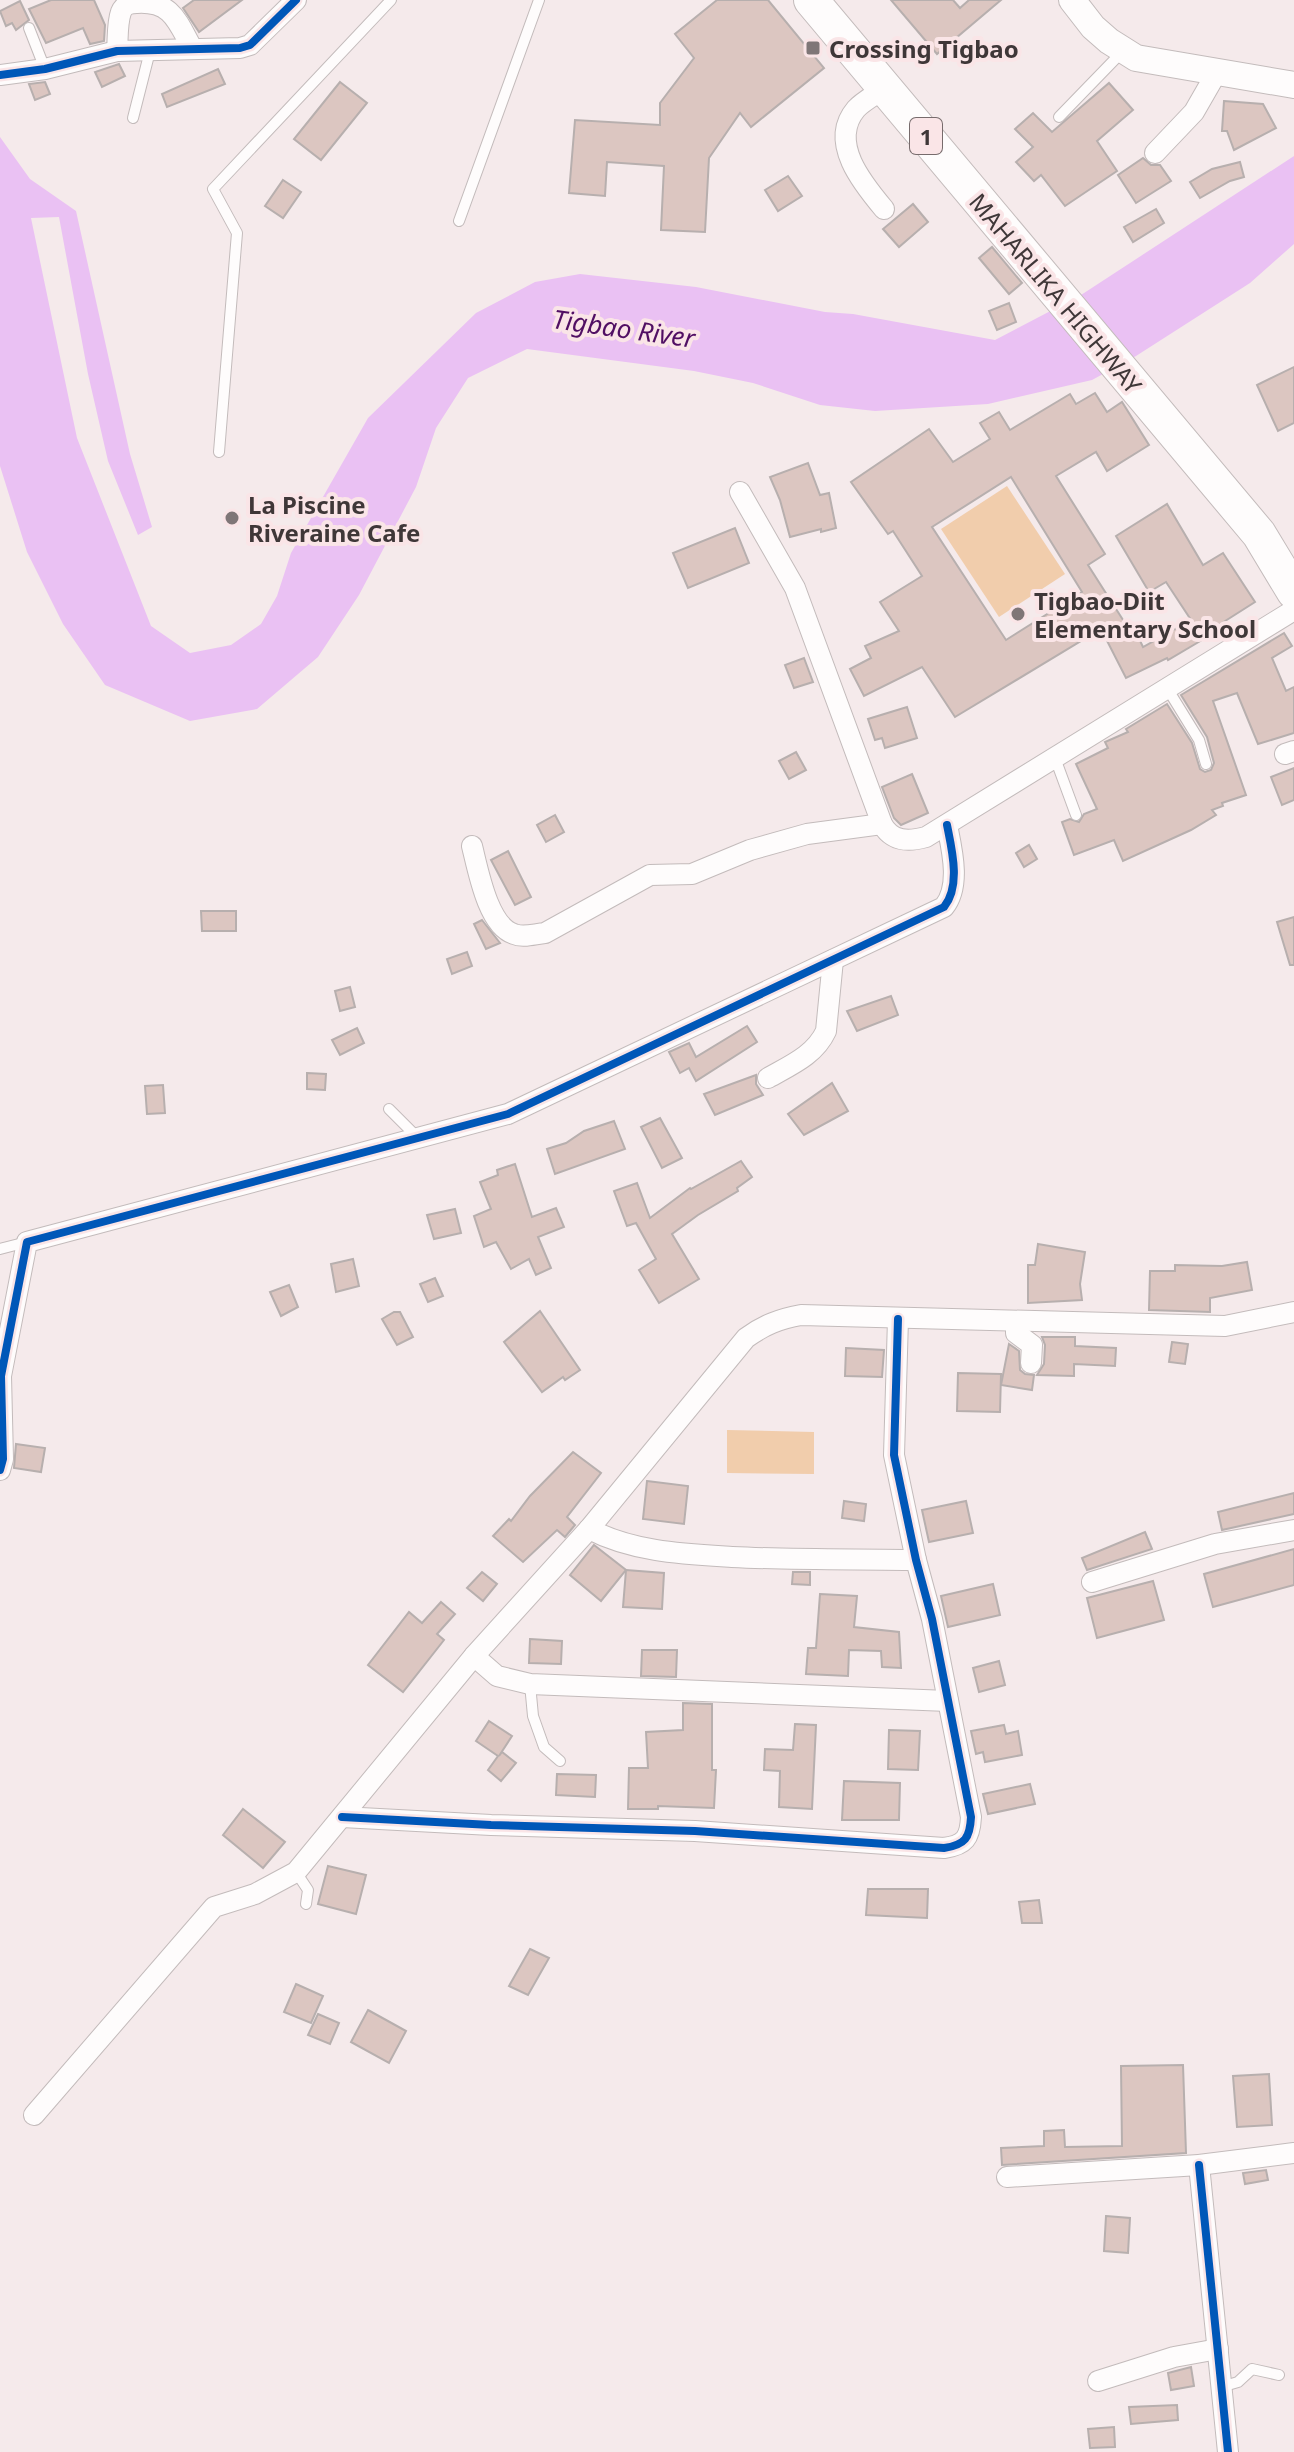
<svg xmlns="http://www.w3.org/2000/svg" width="1294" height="2452" viewBox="0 0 1294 2452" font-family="'Noto Sans',sans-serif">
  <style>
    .green { fill: #f1cdac }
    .water { fill: #eac1f3 }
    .building { fill: #dcc6c1; stroke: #b7afae; stroke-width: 2; fill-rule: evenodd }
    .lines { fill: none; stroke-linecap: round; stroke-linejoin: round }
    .lane-casing { stroke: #c3bbbb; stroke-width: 12 }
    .street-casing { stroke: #c3bbbb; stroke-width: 22 }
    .secondary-casing { stroke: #c3bbbb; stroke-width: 28 }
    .highway-casing { stroke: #c3bbbb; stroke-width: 36 }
    .lane { stroke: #fefcfc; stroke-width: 10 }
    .street { stroke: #fefcfc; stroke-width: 20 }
    .secondary { stroke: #fefcfc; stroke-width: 26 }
    .highway { stroke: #fefcfc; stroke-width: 34 }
    .cycleway-casing { stroke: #fae5e7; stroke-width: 13 }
    .cycleway { stroke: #0057b8; stroke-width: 8 }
    .poi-dot { fill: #7f7677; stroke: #fae5e7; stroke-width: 3 }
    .labels { text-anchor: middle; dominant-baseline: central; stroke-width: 8; stroke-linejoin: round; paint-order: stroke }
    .shield { fill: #fae5e7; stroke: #776b6c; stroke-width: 2 }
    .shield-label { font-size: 22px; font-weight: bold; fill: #3f3738 }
    .poi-label { font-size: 24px; font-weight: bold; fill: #3f3738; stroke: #fae5e7; text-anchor: start }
    .street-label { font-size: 24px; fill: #3f3738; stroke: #fae5e7 }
    .water-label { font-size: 26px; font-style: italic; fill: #510f63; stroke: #fae5e7 }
  </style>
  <rect width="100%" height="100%" fill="#f5eaeb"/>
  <g class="green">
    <path d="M1007 486 1065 574 999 617 941 529Z"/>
    <path d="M727 1430 814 1432V1474L727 1473Z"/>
  </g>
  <path class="water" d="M0 137 30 179 76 211 130 454 152 527 138 535 108 461 88 374 59 217 31 218 77 438 151 626 190 653 231 645 261 624 277 596 291 553 368 418 476 313 535 282 580 274 696 287 825 312 853 314 995 340 1081 295 1294 156V244L1250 283 1136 356 1092 380 988 404 875 411 820 405 753 383 694 371 527 349 468 378 436 428 416 487 359 595 318 657 257 709 190 721 105 685 63 624 27 552 0 466Z"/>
  <g class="building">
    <path d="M51 0H94L105 25 104 41 90 44 83 28 46 43 29 9Z"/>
    <path d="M194 0H242L199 32 183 8Z"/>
    <path d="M717 0H768L824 68 751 127 740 113 709 158 705 232 661 230 664 166 607 162 605 196 569 193 575 120 660 125V103L694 58 675 34Z"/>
    <path d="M891 0H953L960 8 969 0H1001L937 54Z"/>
    <path d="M20 1 29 20 16 30 12 23 6 26 0 11Z"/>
    <path d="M119 64 125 76 102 87 95 72Z"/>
    <path d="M218 69 225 84 167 107 162 94Z"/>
    <path d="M45 82 50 94 35 100 29 84Z"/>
    <path d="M340 82 367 103 321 160 294 139Z"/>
    <path d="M1109 83 1133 110 1097 141 1117 171 1065 206 1041 175 1034 181 1016 162 1033 147 1015 129 1033 113 1052 132Z"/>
    <path d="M1224 101 1263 104 1276 128 1234 150 1227 131H1222Z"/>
    <path d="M1143 158 1151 165H1160L1171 181 1136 203 1118 175Z"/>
    <path d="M1240 162 1244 177 1230 181 1200 198 1190 182 1212 169Z"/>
    <path d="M788 176 802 196 778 211 765 190Z"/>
    <path d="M283 180 301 192 283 218 265 206Z"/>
    <path d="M913 204 928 222 899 247 883 229Z"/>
    <path d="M1156 209 1164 223 1133 242 1124 227Z"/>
    <path d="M992 247 1022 283 1009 294 979 258Z"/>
    <path d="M1009 303 1016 322 997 330 989 311Z"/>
    <path d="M1294 367V423L1278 431 1257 385Z"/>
    <path d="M1095 393 1107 412 1122 402 1149 445 1107 471 1096 452 1056 476 1105 554 1088 565 1132 634 1136 632 1143 647 1191 620 1166 582 1149 592 1116 536 1167 504 1203 565 1223 553 1255 602 1200 637 1202 640 1168 660 1167 658 1126 678 1101 629 955 717 922 667 864 696 850 669 871 658 865 646 899 631 880 602 922 576 893 531 888 534 851 482 929 429 953 462 990 439 980 423 999 412 1010 430 1070 394 1076 404ZM1011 477 1082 592 1006 640 932 527Z"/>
    <path d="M808 463 820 495 829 493 836 528 821 532V529L790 537 780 500 770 477Z"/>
    <path d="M735 528 749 563 688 588 673 553Z"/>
    <path d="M1284 633 1292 646 1272 658 1286 691 1294 687V733L1258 744 1237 693 1213 701 1246 795 1222 803 1223 806 1212 810 1216 815 1191 830 1123 861 1114 840 1074 855 1062 822 1070 819 1079 822 1084 814 1097 809 1076 764 1108 748 1105 742 1128 732 1126 729 1167 704 1192 743 1200 769 1205 772 1211 770 1214 763 1207 737 1181 695Z"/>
    <path d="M804 658 813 682 794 688 785 665Z"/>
    <path d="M907 707 917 738 885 748 882 738 875 740 868 719Z"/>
    <path d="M796 752 806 770 789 779 779 761Z"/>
    <path d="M1294 768V800L1282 805 1271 777Z"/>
    <path d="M912 774 928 813 901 825 894 818 882 787Z"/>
    <path d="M555 815 564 832 546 842 537 825Z"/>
    <path d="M1029 845 1037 859 1024 867 1016 853Z"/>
    <path d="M508 851 531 897 515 905 491 860Z"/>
    <path d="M201 911H236V931H202Z"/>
    <path d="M1294 917V965H1290L1277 922Z"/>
    <path d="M482 920 500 943 486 949 474 924Z"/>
    <path d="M467 952 472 966 452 974 447 959Z"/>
    <path d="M350 987 355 1007 340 1011 335 991Z"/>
    <path d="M891 996 898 1015 857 1031 847 1011Z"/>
    <path d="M747 1026 757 1042 696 1081 689 1068 680 1073 669 1052 689 1043 696 1057Z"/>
    <path d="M357 1028 364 1043 340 1055 332 1040Z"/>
    <path d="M307 1073 326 1074 325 1090 307 1089Z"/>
    <path d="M756 1075V1084L763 1095 715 1115 704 1094Z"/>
    <path d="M832 1083 848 1111 804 1135 788 1114Z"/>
    <path d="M163 1085 165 1113 147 1114 145 1086Z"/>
    <path d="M660 1118 682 1158 662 1168 641 1127Z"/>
    <path d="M614 1121 625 1149 555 1174 547 1149 566 1143 584 1131Z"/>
    <path d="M741 1161 752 1177 737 1188 738 1191 698 1215 672 1234 699 1279 659 1303 639 1270 656 1259 636 1223 627 1226 614 1191 637 1183 650 1218 690 1188 691 1189Z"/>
    <path d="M515 1164 532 1217 556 1208 564 1227 538 1237 551 1268 536 1275 529 1259 511 1269 496 1242 484 1247 474 1216 491 1209 480 1182 498 1175 497 1170Z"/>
    <path d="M455 1209 461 1233 434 1239 427 1215Z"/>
    <path d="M1038 1244 1085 1252 1080 1284 1082 1300 1028 1303V1265H1035Z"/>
    <path d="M353 1259 359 1286 336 1292 331 1264Z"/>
    <path d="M1247 1262 1252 1290 1210 1298V1312L1149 1310 1150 1271H1175V1265L1222 1266Z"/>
    <path d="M435 1278 443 1296 428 1302 420 1284Z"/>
    <path d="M289 1285 298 1307 281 1316 270 1292Z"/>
    <path d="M540 1311 580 1370 565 1380 563 1377 542 1392 504 1342Z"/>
    <path d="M394 1312H400L413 1337 397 1345 382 1319Z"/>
    <path d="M1042 1337H1075V1346L1116 1348 1115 1366 1074 1364V1376L1037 1375 1044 1364 1045 1345Z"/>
    <path d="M1172 1342 1188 1344 1185 1364 1169 1362Z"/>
    <path d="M1009 1344 1019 1351 1020 1370 1025 1374 1034 1375 1032 1390 1001 1385Z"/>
    <path d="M846 1348 884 1350 882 1377 845 1376Z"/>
    <path d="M958 1373 1001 1374 1000 1412 957 1411Z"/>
    <path d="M16 1444 45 1448 41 1472 14 1468Z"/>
    <path d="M573 1452 601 1473 567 1517 575 1525 565 1537 557 1530 523 1562 493 1536 509 1519 511 1521 530 1496Z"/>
    <path d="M647 1481 688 1486 684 1524 643 1519Z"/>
    <path d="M1294 1493V1514L1222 1530 1218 1512Z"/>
    <path d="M844 1501 866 1504 864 1521 842 1518Z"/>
    <path d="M966 1501 973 1533 929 1542 922 1510Z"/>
    <path d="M1145 1532 1152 1549 1087 1570 1082 1558Z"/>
    <path d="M594 1545 626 1570 601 1601 570 1575Z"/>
    <path d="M1294 1549V1585L1213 1607 1204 1574Z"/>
    <path d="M626 1570 664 1573 662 1609 623 1607Z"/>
    <path d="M482 1572 497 1584 483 1601 467 1588Z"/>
    <path d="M793 1572H810V1585L792 1584Z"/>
    <path d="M1153 1581 1164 1620 1097 1638 1087 1598Z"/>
    <path d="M993 1584 1000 1615 948 1627 941 1596Z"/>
    <path d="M820 1594 857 1596 854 1627 899 1632 901 1668 882 1667 881 1651 849 1650 848 1676 806 1674 808 1648H816Z"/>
    <path d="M441 1602 455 1614 437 1634 444 1640 403 1692 368 1665 409 1612 422 1623Z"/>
    <path d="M530 1639 562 1641 561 1664 529 1663Z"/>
    <path d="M642 1650H677L676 1677 641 1676Z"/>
    <path d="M999 1661 1005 1685 979 1692 973 1668Z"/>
    <path d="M683 1703 712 1704V1770H716L714 1808 658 1806V1809H628L629 1768H648L646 1732 683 1730Z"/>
    <path d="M489 1721 512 1736 499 1756 502 1752 516 1763 501 1781 488 1770 498 1756 476 1741Z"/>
    <path d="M795 1724 816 1725 812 1809 779 1807 780 1771 764 1770 765 1749 793 1750Z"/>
    <path d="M1004 1725 1006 1734 1018 1731 1022 1755 985 1762 983 1752 976 1754 971 1731Z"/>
    <path d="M889 1730 920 1731 918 1770 888 1769Z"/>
    <path d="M557 1774 596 1775 595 1797 556 1795Z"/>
    <path d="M844 1781 900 1783 899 1820H842Z"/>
    <path d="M1030 1784 1035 1804 988 1814 983 1794Z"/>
    <path d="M243 1809 285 1842 263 1868 223 1835Z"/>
    <path d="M328 1866 366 1875 356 1914 318 1904Z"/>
    <path d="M868 1889H928L927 1918 866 1915Z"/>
    <path d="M1039 1900 1042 1923H1022L1019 1902Z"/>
    <path d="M530 1949 549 1958 528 1995 509 1986Z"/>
    <path d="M296 1984 323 1996 311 2023 284 2012Z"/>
    <path d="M368 2010 406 2031 389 2063 351 2042Z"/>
    <path d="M318 2014 339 2023 330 2044 308 2035Z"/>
    <path d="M1183 2065 1186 2153 1002 2165 1001 2148 1044 2146V2131L1064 2130 1065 2147 1122 2146 1121 2066Z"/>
    <path d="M1269 2074 1272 2125 1237 2127 1233 2076Z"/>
    <path d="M1266 2170 1268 2180 1245 2184 1243 2173Z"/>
    <path d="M1106 2216 1130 2218 1128 2253 1104 2251Z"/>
    <path d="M1191 2367 1194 2386 1171 2390 1168 2373Z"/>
    <path d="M1177 2405 1178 2420 1131 2424 1129 2407Z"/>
    <path d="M1114 2427 1115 2447 1090 2448 1088 2429Z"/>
  </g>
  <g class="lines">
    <g class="lane-casing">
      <g id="lane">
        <path d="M29 28 45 69"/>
        <path d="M1059 117 1122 52"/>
        <path d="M133 118 150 51"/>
        <path d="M459 221 539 0"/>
        <path d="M219 452 237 233 213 189 391 0"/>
        <path d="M1167 688 1199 740 1206 764"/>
        <path d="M1055 758 1076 815"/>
        <path d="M389 1109 416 1136"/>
        <path d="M0 1249 27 1242"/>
        <path d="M530 1684 533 1716 544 1747 560 1761"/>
        <path d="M296 1872 308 1890 306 1904"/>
        <path d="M1221 2387 1238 2382 1252 2369 1279 2375"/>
      </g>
    </g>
    <g class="street-casing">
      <g id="street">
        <path d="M117 51C118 39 117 23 121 12 124 5 129 3 137 3 172 1 177 21 192 48"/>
        <path d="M0 75 45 69 117 51 240 48 250 45 296 0"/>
        <path d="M1155 153 1194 112 1217 72"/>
        <path d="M884 209C863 184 828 142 856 109 863 101 877 94 886 87"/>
        <path d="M740 492 795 588 882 824C892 842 908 842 926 837L1294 610"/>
        <path d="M1285 754 1294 751"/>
        <path d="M472 846C478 870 488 926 514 934 523 938 534 934 545 933L650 875 692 874 750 850 807 834 882 824"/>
        <path d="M768 1078C791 1065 815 1055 826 1031L833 960"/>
        <path d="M1016 1321V1333L1032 1345 1031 1363"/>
        <path d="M0 1470 3 1459 1 1376 27 1242 508 1114 944 907C961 886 952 850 947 825"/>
        <path d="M589 1529 746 1338C764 1325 779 1319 801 1315L1225 1326 1294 1312"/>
        <path d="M1092 1582 1215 1544 1294 1530"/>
        <path d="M474 1656 497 1676 530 1684 948 1701"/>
        <path d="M342 1817 491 1825 695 1831 944 1848C965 1845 970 1838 971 1817L932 1619 916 1560 894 1455 898 1319"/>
        <path d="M34 2115 214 1907 255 1894 296 1872 474 1656 589 1529C633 1552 683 1554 732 1557 793 1560 855 1559 916 1560"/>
        <path d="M1199 2165 1228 2452"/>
        <path d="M1007 2177 1199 2165 1294 2153"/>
        <path d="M1098 2381 1174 2357 1218 2349"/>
      </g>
    </g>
    <g class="secondary-casing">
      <path id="secondary" d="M1072 0 1093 27 1109 41 1136 58 1294 85"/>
    </g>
    <g class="highway-casing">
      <path id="highway" d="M811 0 1259 534 1294 592"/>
    </g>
    <use href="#lane" class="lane"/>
    <use href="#street" class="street"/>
    <use href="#secondary" class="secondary"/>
    <use href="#highway" class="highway"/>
    <g class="cycleway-casing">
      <g id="cycleway">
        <path d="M0 75 45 69 117 51 240 48 250 45 296 0"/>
        <path d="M0 1470 3 1459 1 1376 27 1242 508 1114 944 907C961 886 952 850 947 825"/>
        <path d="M342 1817 491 1825 695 1831 944 1848C965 1845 970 1838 971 1817L932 1619 916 1560 894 1455 898 1319"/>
        <path d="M1199 2165 1228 2452"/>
      </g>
    </g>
    <use href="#cycleway" class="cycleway"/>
  </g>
  <g class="poi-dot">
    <rect x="805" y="40" width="16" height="16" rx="4"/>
    <circle cx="232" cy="518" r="8"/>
    <circle cx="1018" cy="614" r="8"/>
  </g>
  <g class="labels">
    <rect class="shield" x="910" y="118" width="32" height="36" rx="6"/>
    <g class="shield-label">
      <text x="926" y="136">1</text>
    </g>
    <g class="poi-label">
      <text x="829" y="48">Crossing Tigbao</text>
      <text x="248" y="504">La Piscine<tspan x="248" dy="28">Riveraine Cafe</tspan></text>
      <text x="1034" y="600">Tigbao-Diit<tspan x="1034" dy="28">Elementary School</tspan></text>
    </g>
    <g class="street-label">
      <text transform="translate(1056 293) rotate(50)">MAHARLIKA HIGHWAY</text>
    </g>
    <g class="water-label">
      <text transform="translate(624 328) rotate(8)">Tigbao River</text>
    </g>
  </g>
</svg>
